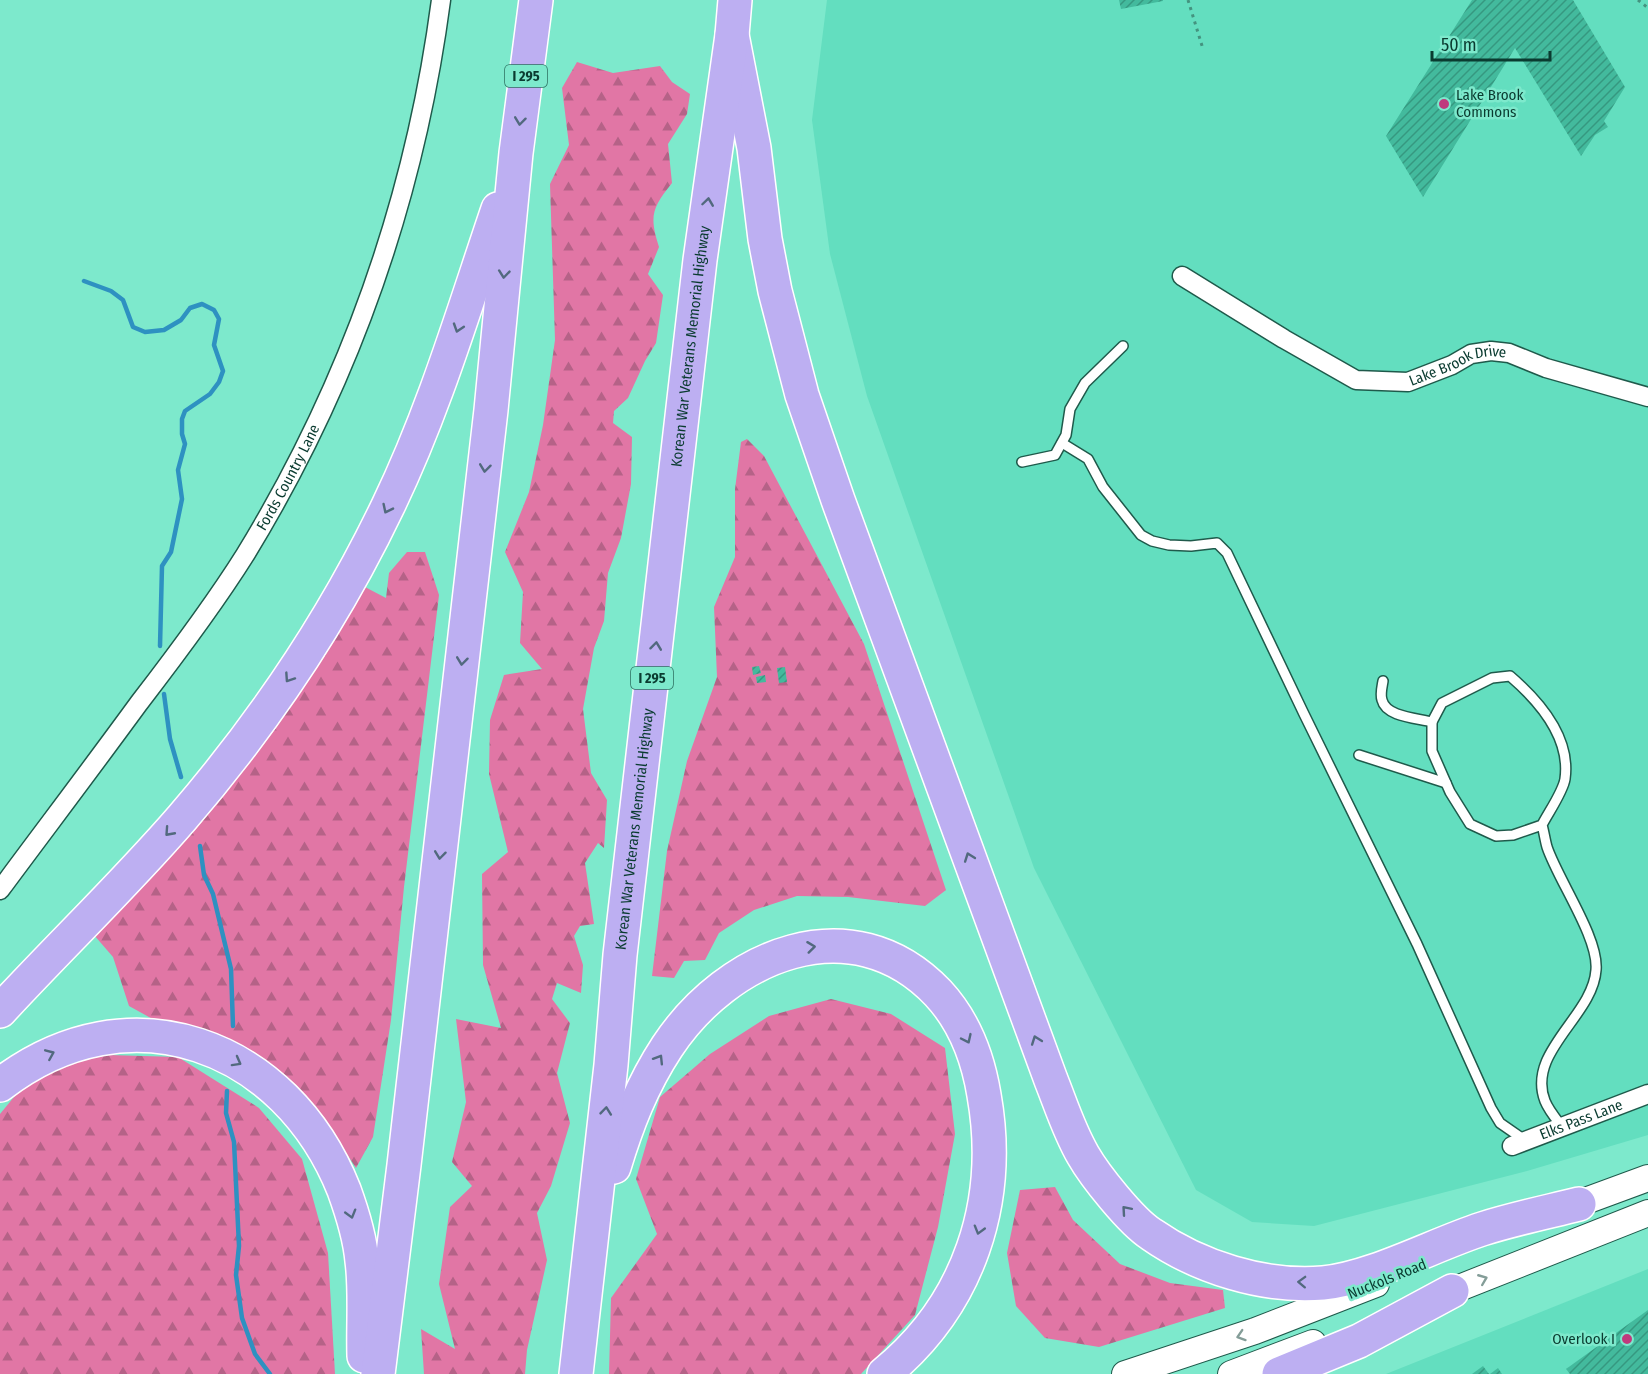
<svg xmlns="http://www.w3.org/2000/svg" width="1648" height="1374" viewBox="0 0 1648 1374" font-family="'Fira Sans Condensed',sans-serif">
  <style>
    .built { fill: #63debf }
    .forest { fill: url(#forest-firs) }
    .lines { fill: none; stroke-linecap: round; stroke-linejoin: round }
    .stream { stroke: #2e91c1; stroke-width: 4.5 }
    .building { fill: url(#building-hatch) }
    .lane-casing { stroke: #1f5a4b; stroke-width: 12 }
    .street-casing { stroke: #1f5a4b; stroke-width: 21 }
    .secondary-casing { stroke: #1f5a4b; stroke-width: 28 }
    .highway-casing { stroke: #fff; stroke-width: 36 }
    .path { stroke: #44937f; stroke-width: 3; stroke-dasharray: 3 4.5; stroke-linecap: butt }
    .lane { stroke: #fff; stroke-width: 9 }
    .street { stroke: #fff; stroke-width: 18 }
    .secondary { stroke: #fff; stroke-width: 26 }
    .highway { stroke: #bdaff2; stroke-width: 33 }
    .oneway { stroke: #52697e }
    .oneway2 { stroke: #849d98 }
    .poi-dot { fill: #c03a7d; stroke: #7de9cc; stroke-width: 2 }
    .labels { text-anchor: middle; dominant-baseline: central; stroke-width: 5; stroke-linejoin: round; paint-order: stroke }
    .shield { fill: #7de9cc; stroke: #2c6f5f; stroke-width: 1.5 }
    .shield-label { font-size: 14px; font-weight: bold; fill: #0a3b30 }
    .poi-label { font-size: 15px; fill: #0a3b30; stroke: #7de9cc; text-anchor: start }
    .street-label { font-size: 15px; fill: #0a3b30; stroke: #7de9cc }
  </style>
  <defs>
    <pattern id="forest-firs" width="22" height="20" patternUnits="userSpaceOnUse" patternTransform="scale(1.5)"><rect width="22" height="20" fill="#e176a5"/><path d="M5 1l3.5 6h-7zM16 11l3.5 6h-7z" fill="#b56287"/></pattern>
    <pattern id="building-hatch" width="6" height="6" patternUnits="userSpaceOnUse" patternTransform="scale(1.5)"><rect width="6" height="6" fill="#43ba9d"/><path d="M-1 1l2-2M0 6l6-6M5 7l2-2" fill="none" stroke="#369880"/></pattern>
  </defs>
  <rect width="100%" height="100%" fill="#7de9cc"/>
  <g class="built">
    <path d="M827 0H1648V1135L1527 1171 1314 1226 1252 1222 1196 1190 1034 868 867 396 830 254 812 120Z"/>
    <path d="M1648 1269V1374H1386Z"/>
  </g>
  <g class="forest">
    <path d="M577 62 613 73 660 66 672 82 690 94 687 114 668 144 672 183C652 208 649 216 659 247L648 274 663 295 656 343 645 361 628 398 614 411 613 423 632 437 631 484 621 538 608 573 604 621 594 648 583 709 591 773 607 800 604 848 598 843 585 863 594 924 580 926 574 936 583 965 581 993 557 983 552 999 570 1023 557 1073 570 1123 551 1186 537 1213 547 1260 527 1350 525 1374H424L421 1329 455 1349 439 1284 450 1207 472 1186 452 1162 466 1102 456 1019 501 1028 483 965 482 874 508 852 489 774 490 720 504 675 542 669 520 643 523 592 505 552 529 492 543 425 555 340 550 184 569 145 562 88Z"/>
    <path d="M747 439 764 456 864 644 946 890 925 906 848 897 797 896 754 910 719 933 705 960 684 961 674 978 652 976 667 851 687 761 717 677 714 607 735 557V489L741 442Z"/>
    <path d="M407 552H425L439 595 404 887 391 1020 373 1137 356 1168 331 1130 310 1103 260 1064 158 1022 129 1006 113 957 94 935 341 613 365 587 386 598 389 573Z"/>
    <path d="M831 999 891 1014 945 1048 955 1134 938 1227 915 1315 861 1374H609L611 1298 657 1234 636 1179 660 1097 710 1054 769 1016Z"/>
    <path d="M108 1055 178 1057 259 1108 302 1159 328 1253 335 1374H0V1114L37 1069Z"/>
    <path d="M1055 1187 1073 1220 1120 1264 1170 1283 1223 1290 1225 1308 1099 1347 1045 1338 1016 1306 1007 1253 1020 1190Z"/>
  </g>
  <g class="lines">
    <g class="stream">
      <path d="M84 281 111 291 123 300 133 327 145 332 164 330 181 320 190 308 202 304 214 310 219 319 214 345 223 371 219 382 210 394 185 411 182 419V434L185 444 178 470 182 499 171 552 162 566 160 646"/>
      <path d="M164 694 170 739 181 777"/>
      <path d="M200 846 204 875 213 894 231 969 233 1026"/>
      <path d="M227 1091 226 1113 234 1142 239 1246 236 1275 242 1318 255 1354 270 1374"/>
    </g>
  </g>
  <g class="building">
    <path d="M1119 0H1163V1L1121 9Z"/>
    <path d="M1472 0H1573L1625 87 1604 121 1608 127 1595 135 1581 156 1515 48 1423 197 1386 136Z"/>
    <path d="M759 666 761 673 753 675 752 667Z"/>
    <path d="M785 667 787 682 779 683 777 668Z"/>
    <path d="M765 675 766 682 757 683 756 677Z"/>
    <path d="M1648 1310V1374H1570L1566 1369Z"/>
    <path d="M1483 1366 1489 1374H1472Z"/>
    <path d="M1498 1368 1502 1374H1490Z"/>
  </g>
  <g class="lines">
    <g class="lane-casing">
      <g id="lane">
        <path d="M1062 443 1088 459 1103 487 1141 535 1152 541 1169 545 1191 546 1217 543 1227 553 1304 714 1417 944 1491 1108 1500 1123 1526 1141"/>
        <path d="M1022 462 1055 455 1066 435 1070 409 1085 383 1123 346"/>
        <path d="M1383 681C1382 687 1380 695 1382 700 1386 717 1417 718 1432 722"/>
        <path d="M1359 755 1446 783"/>
        <path d="M1542 825 1513 835 1496 836 1470 824 1450 792 1432 751V722L1442 703 1492 678 1510 676C1539 701 1571 737 1565 779 1563 792 1548 813 1542 825 1544 832 1545 840 1547 847 1558 880 1599 938 1596 970 1593 1016 1526 1052 1545 1101 1549 1111 1557 1120 1563 1128"/>
      </g>
    </g>
    <g class="street-casing">
      <g id="street">
        <path id="s1" d="M1182 276 1284 339 1356 380 1408 382 1452 365 1471 354 1491 351 1509 353 1546 368 1648 397"/>
        <path id="s2" d="M0 890C46 828 93 766 139 703 176 655 213 606 245 555 349 385 415 197 441 0"/>
        <path id="s3" d="M1512 1146 1648 1094"/>
      </g>
    </g>
    <g class="secondary-casing">
      <g id="secondary">
        <path d="M1561 1210 1648 1178"/>
        <path d="M1434 1298 1648 1213"/>
        <path d="M1125 1374 1255 1331 1376 1284"/>
        <path d="M1231 1374 1313 1343"/>
      </g>
    </g>
    <g class="highway-casing">
      <g id="highway">
        <path d="M732 35 754 148 765 239 775 291 802 395 838 500 1051 1080C1061 1105 1069 1131 1083 1155 1095 1176 1131 1221 1151 1234 1198 1267 1264 1288 1323 1283 1373 1278 1433 1245 1482 1229 1513 1219 1547 1212 1579 1204"/>
        <path d="M0 1011C60 946 124 885 182 818 263 724 334 619 388 506 434 411 464 309 498 209"/>
        <path d="M0 1085C129 985 286 1044 344 1190 352 1212 360 1238 362 1261 366 1290 363 1326 364 1356"/>
        <path d="M614 1167C627 1124 642 1085 667 1047 727 956 851 902 938 993 964 1021 978 1058 984 1095 1003 1202 969 1305 884 1374"/>
        <path d="M378 1374 404 1165 491 410 516 153 536 0"/>
        <path id="s4" d="M576 1374 611 1065 620 955 700 260 732 35 735 0"/>
        <path d="M1279 1374 1359 1341 1452 1291"/>
      </g>
    </g>
    <g class="path">
      <path d="M1188 0 1203 49"/>
      <path d="M1638 0 1648 8"/>
    </g>
    <use href="#lane" class="lane"/>
    <use href="#street" class="street"/>
    <use href="#secondary" class="secondary"/>
    <use href="#highway" class="highway"/>
  </g>
  <defs><path id="oneway-chevron" d="M-2-3.5L2.5 0L-2 3.5" fill="none" stroke-width="1.6" stroke-linecap="round" stroke-linejoin="round" transform="scale(1.5)"/></defs>
  <g class="oneway">
    <use href="#oneway-chevron" transform="translate(520 121) rotate(97)"/>
    <use href="#oneway-chevron" transform="translate(708 202) rotate(-82)"/>
    <use href="#oneway-chevron" transform="translate(504 274) rotate(96)"/>
    <use href="#oneway-chevron" transform="translate(458 328) rotate(108)"/>
    <use href="#oneway-chevron" transform="translate(485 468) rotate(97)"/>
    <use href="#oneway-chevron" transform="translate(387 509) rotate(116)"/>
    <use href="#oneway-chevron" transform="translate(656 646) rotate(-83)"/>
    <use href="#oneway-chevron" transform="translate(462 661) rotate(97)"/>
    <use href="#oneway-chevron" transform="translate(289 678) rotate(124)"/>
    <use href="#oneway-chevron" transform="translate(169 832) rotate(132)"/>
    <use href="#oneway-chevron" transform="translate(440 855) rotate(97)"/>
    <use href="#oneway-chevron" transform="translate(969 857) rotate(-110)"/>
    <use href="#oneway-chevron" transform="translate(811 947) rotate(-7)"/>
    <use href="#oneway-chevron" transform="translate(967 1039) rotate(65)"/>
    <use href="#oneway-chevron" transform="translate(1036 1040) rotate(-110)"/>
    <use href="#oneway-chevron" transform="translate(50 1054) rotate(-23)"/>
    <use href="#oneway-chevron" transform="translate(659 1059) rotate(-58)"/>
    <use href="#oneway-chevron" transform="translate(237 1062) rotate(29)"/>
    <use href="#oneway-chevron" transform="translate(606 1111) rotate(-84)"/>
    <use href="#oneway-chevron" transform="translate(1126 1210) rotate(-131)"/>
    <use href="#oneway-chevron" transform="translate(351 1214) rotate(74)"/>
    <use href="#oneway-chevron" transform="translate(979 1230) rotate(106)"/>
    <use href="#oneway-chevron" transform="translate(1302 1282) rotate(-178)"/>
  </g>
  <g class="oneway2">
    <use href="#oneway-chevron" transform="translate(1483 1279) rotate(-22)"/>
    <use href="#oneway-chevron" transform="translate(1241 1336) rotate(162)"/>
  </g>
  <g class="poi-dot">
    <circle cx="1444" cy="104" r="6"/>
    <circle cx="1627" cy="1339" r="6"/>
  </g>
  <g class="labels">
    <g class="shield">
      <rect x="505" y="65" width="42" height="22" rx="4.5"/>
      <rect x="631" y="667" width="42" height="22" rx="4.5"/>
    </g>
    <g class="shield-label">
      <text x="526" y="76">I 295</text>
      <text x="652" y="678">I 295</text>
    </g>
    <g class="poi-label">
      <text x="1456" y="95">Lake Brook<tspan x="1456" dy="17">Commons</tspan></text>
      <text x="1615" y="1339" text-anchor="end">Overlook I</text>
    </g>
    <g class="street-label">
      <text stroke="none"><textPath href="#s4" startOffset="1034">Korean War Veterans Memorial Highway</textPath></text>
      <text stroke="none"><textPath href="#s1" startOffset="308">Lake Brook Drive</textPath></text>
      <text stroke="none"><textPath href="#s2" startOffset="504">Fords Country Lane</textPath></text>
      <text stroke="none"><textPath href="#s4" startOffset="548">Korean War Veterans Memorial Highway</textPath></text>
      <text stroke="none"><textPath href="#s3" startOffset="74">Elks Pass Lane</textPath></text>
      <text transform="translate(1387 1279) rotate(-22)">Nuckols Road</text>
    </g>
  </g>
  <path d="M1432 51v9h118v-9" fill="none" stroke="#0a3b30" stroke-width="3"/>
  <text x="1441" y="51" font-size="18" fill="#0a3b30" stroke="#7de9cc" stroke-width="4.5" paint-order="stroke">50 m</text>
</svg>
